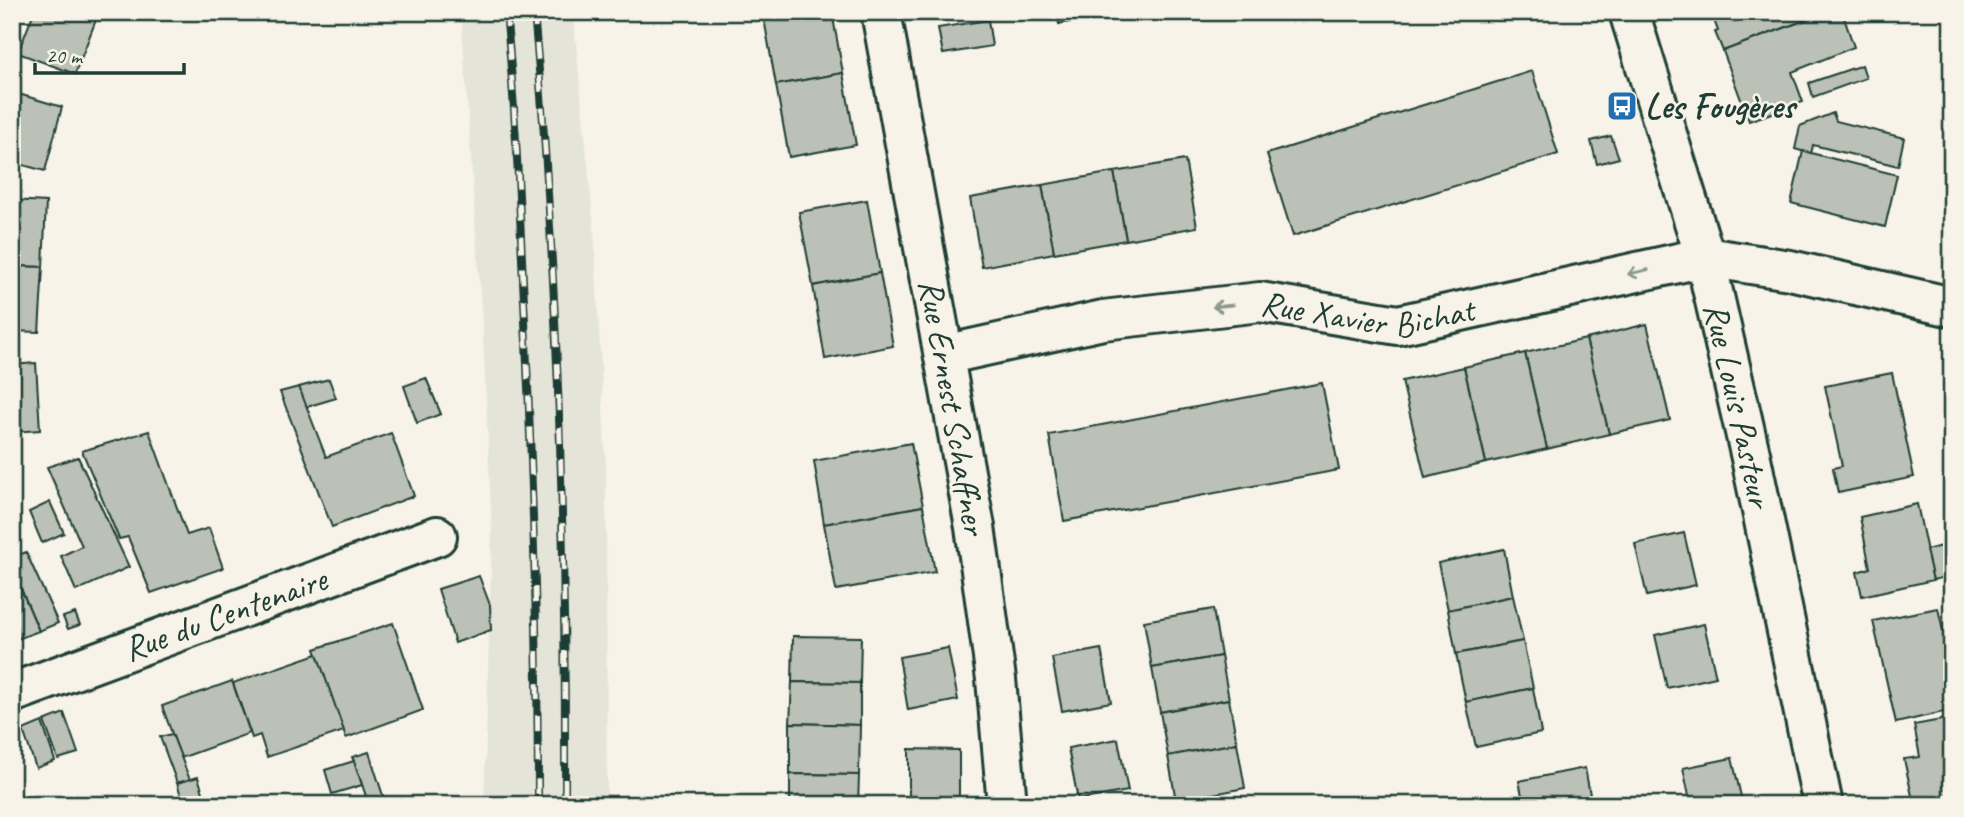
<svg xmlns="http://www.w3.org/2000/svg" width="1964" height="817" viewBox="0 0 1964 817" font-family="Caveat,sans-serif">
  <style>
    .built { fill: #e5e4d9 }
    .building { fill: #bbc1b6; stroke: #1f3d34; stroke-width: 2 }
    .lines { fill: none; stroke-linecap: round; stroke-linejoin: round }
    .minor-casing { stroke: #1f3d34; stroke-width: 44 }
    .tertiary-casing { stroke: #1f3d34; stroke-width: 44 }
    .minor { stroke: #f7f3e8; stroke-width: 38 }
    .tertiary { stroke: #f7f3e8; stroke-width: 38 }
    .rail-casing { stroke: #1f3d34; stroke-width: 8 }
    .rail { stroke: #f7f3e8; stroke-width: 5; stroke-dasharray: 16; stroke-linecap: butt }
    .oneway { stroke: #8b988e }
    .labels { text-anchor: middle; dominant-baseline: central; stroke-width: 5; stroke-linejoin: round; paint-order: stroke }
    .poi-label { font-size: 35px; font-weight: bold; fill: #1f3d34; stroke: #f7f3e8; text-anchor: start }
    .street-label { font-size: 35px; fill: #1f3d34; stroke: #f7f3e8 }
  </style>
  <rect width="100%" height="100%" fill="#f7f3e8"/>
  <filter id="ink" filterUnits="userSpaceOnUse"><feTurbulence type="fractalNoise" baseFrequency=".0143" numOctaves="2"/><feDisplacementMap in="SourceGraphic" scale="14" xChannelSelector="R" yChannelSelector="G"/><feConvolveMatrix kernelMatrix="1 2 1 2 8 2 1 2 1" color-interpolation-filters="sRGB"/></filter>
  <g filter="url(#ink)">
    <path class="built" d="M461 12H573L594 229 606 467 607 805H484L492 533 483 336Z"/>
    <g class="building">
      <path d="M34 12H99L75 74 18 53Z"/>
      <path d="M832 12 843 73 776 85 763 13Z"/>
      <path d="M1057 12H1119L1059 24Z"/>
      <path d="M1711 12H1811L1813 17 1723 51 1715 32 1718 31Z"/>
      <path d="M1827 12H1842L1854 47 1792 72 1803 102 1749 121 1723 51Z"/>
      <path d="M988 20 992 46 943 54 938 28Z"/>
      <path d="M1862 65 1866 78 1813 97 1809 83Z"/>
      <path d="M1532 71 1558 154 1293 236 1267 154Z"/>
      <path d="M843 73 856 145 789 157 776 85Z"/>
      <path d="M12 92 62 107 45 171 12 162Z"/>
      <path d="M1833 113 1836 121 1904 138 1898 166 1813 145 1811 154 1795 149 1800 126Z"/>
      <path d="M1611 136 1619 158 1597 164 1591 141Z"/>
      <path d="M1803 151 1897 175 1885 227 1791 203Z"/>
      <path d="M1185 160 1197 227 1126 240 1114 172Z"/>
      <path d="M1114 172 1126 240 1054 253 1042 185Z"/>
      <path d="M1042 185 1054 253 982 267 970 198Z"/>
      <path d="M1952 185V239L1941 187Z"/>
      <path d="M12 200 46 202 43 267 12 266Z"/>
      <path d="M867 200 880 273 813 286 799 212Z"/>
      <path d="M12 266 43 267 39 332 12 331Z"/>
      <path d="M880 273 893 346 825 359 813 286Z"/>
      <path d="M1647 324 1670 420 1609 434 1586 339Z"/>
      <path d="M1586 339 1609 434 1547 449 1525 353Z"/>
      <path d="M1525 353 1547 449 1486 463 1464 367Z"/>
      <path d="M36 363 40 430 12 432V365Z"/>
      <path d="M1464 367 1486 463 1425 478 1402 381Z"/>
      <path d="M1892 373 1914 477 1838 493 1833 468 1842 466 1825 386Z"/>
      <path d="M426 378 441 414 417 423 404 386Z"/>
      <path d="M329 379 336 398 306 407 299 387Z"/>
      <path d="M1322 383 1339 470 1064 521 1049 435Z"/>
      <path d="M299 387 326 457 391 433 414 496 332 527 280 392Z"/>
      <path d="M149 431 187 535 209 528 223 568 151 593 128 537 119 539 82 451Z"/>
      <path d="M911 443 923 506 824 524 814 461Z"/>
      <path d="M78 457 129 567 76 591 61 556 82 546 47 467Z"/>
      <path d="M50 502 64 533 42 543 29 512Z"/>
      <path d="M1917 504 1933 580 1862 596 1857 572 1870 568 1860 517Z"/>
      <path d="M923 506 935 572 836 590 824 524Z"/>
      <path d="M1684 533 1696 585 1647 596 1635 544Z"/>
      <path d="M1945 545 1950 576 1933 580 1926 550Z"/>
      <path d="M1504 549 1513 596 1448 610 1438 563Z"/>
      <path d="M26 552 58 623 39 631 12 568V558Z"/>
      <path d="M12 568 39 631 12 641Z"/>
      <path d="M479 576 490 605 491 630 455 643 438 589Z"/>
      <path d="M1513 596 1523 641 1456 654 1448 610Z"/>
      <path d="M1938 608 1949 658 1952 657V710L1896 723 1873 621Z"/>
      <path d="M1213 609 1221 656 1152 668 1144 621Z"/>
      <path d="M75 613 80 625 68 629 63 617Z"/>
      <path d="M393 623 423 710 346 738 315 649Z"/>
      <path d="M1704 624 1716 677 1667 688 1655 635Z"/>
      <path d="M793 636 861 637 860 683 792 682Z"/>
      <path d="M1523 641 1533 688 1466 702 1456 654Z"/>
      <path d="M948 648 958 700 908 710 899 657Z"/>
      <path d="M1101 649 1111 702 1062 711 1052 658Z"/>
      <path d="M317 654 344 731 267 757 260 735 252 738 233 683Z"/>
      <path d="M1221 656 1229 699 1160 712 1152 668Z"/>
      <path d="M232 681 250 733 181 758 162 706Z"/>
      <path d="M792 682 860 683V725L790 723Z"/>
      <path d="M1533 688 1541 733 1476 747 1466 702Z"/>
      <path d="M1229 699 1237 743 1168 756 1160 712Z"/>
      <path d="M64 713 78 753 58 759 44 721Z"/>
      <path d="M1952 718V805H1914L1904 759 1920 757 1914 725Z"/>
      <path d="M42 722 55 761 36 768 23 730Z"/>
      <path d="M790 723 860 725 859 775 790 774Z"/>
      <path d="M172 734 190 780 177 783 160 737Z"/>
      <path d="M1118 739 1128 791 1078 800 1068 748Z"/>
      <path d="M1237 743 1245 788 1176 801 1168 756Z"/>
      <path d="M909 749 959 750V803H909Z"/>
      <path d="M369 752 386 805H369L354 761 352 757Z"/>
      <path d="M1732 758 1743 805H1691L1683 768Z"/>
      <path d="M354 761 362 785 332 794 325 770Z"/>
      <path d="M1585 768 1592 805H1524L1519 781Z"/>
      <path d="M790 774 859 775 858 805H790Z"/>
      <path d="M198 777 207 805H184L177 783Z"/>
    </g>
    <g class="lines">
      <g class="minor-casing">
        <g id="minor">
          <path d="M881 12 975 527 996 679 1007 805"/>
          <path id="s1" d="M944 355 1103 320 1260 302 1398 325 1705 257 1790 270 1952 307"/>
          <path d="M12 693 437 536"/>
        </g>
      </g>
      <g class="tertiary-casing">
        <g id="tertiary">
          <path id="s2" d="M1629 12 1705 257 1751 458 1823 805"/>
        </g>
      </g>
      <use href="#minor" class="minor"/>
      <use href="#tertiary" class="tertiary"/>
      <g class="rail-casing">
        <g id="rail">
          <path d="M506 12C515 102 519 192 523 281 532 456 538 630 538 805"/>
          <path d="M534 12C558 276 566 540 565 805"/>
        </g>
      </g>
      <use href="#rail" class="rail"/>
    </g>
    <defs><path id="oneway-shaft" d="M-6 0H5M1.5-3L5.5 0L1.5 3" fill="none" stroke-width="1.6" stroke-linecap="round" stroke-linejoin="round" transform="scale(1.75)"/></defs>
    <g class="oneway">
      <use href="#oneway-shaft" transform="translate(1638 272) rotate(167)"/>
      <use href="#oneway-shaft" transform="translate(1223 306) rotate(174)"/>
    </g>
  </g>
  <defs>
    <g id="bus-square" transform="scale(1.575)"><rect x="-9" y="-9" width="18" height="18" rx="4" fill="#1f6fb2" stroke="#f7f3e8"/><path d="M-5-6H5V4H4V6H2V4H-2V6H-4V4H-5ZM-3.5-4V0h7V-4ZM-3.5 1.2v1.5H-2V1.2ZM2 1.2v1.5H3.5V1.2Z" fill="#fff"/></g>
  </defs>
  <g fill-rule="evenodd">
    <use href="#bus-square" x="1622" y="106"/>
  </g>
  <g class="labels">
    <g class="poi-label">
      <text x="1645" y="106">Les Fougères</text>
    </g>
    <g class="street-label">
      <text stroke="none"><textPath href="#s1" startOffset="430">Rue Xavier Bichat</textPath></text>
      <text stroke="none"><textPath href="#s2" startOffset="408">Rue Louis Pasteur</textPath></text>
      <text transform="translate(953 407) rotate(80)">Rue Ernest Schaffner</text>
      <text transform="translate(225 614) rotate(-20)">Rue du Centenaire</text>
    </g>
  </g>
  <rect width="1964" height="817" fill="none" stroke="#f7f3e8" stroke-width="42"/>
  <rect x="21" y="21" width="1922" height="775" fill="none" stroke="#1f3d34" stroke-width="2.5" filter="url(#ink)"/>
  <path d="M35 63v10h149v-10" fill="none" stroke="#1f3d34" stroke-width="3.5"/>
  <text x="46" y="63" font-size="21" fill="#1f3d34" stroke="#f7f3e8" stroke-width="5" paint-order="stroke">20 m</text>
</svg>
